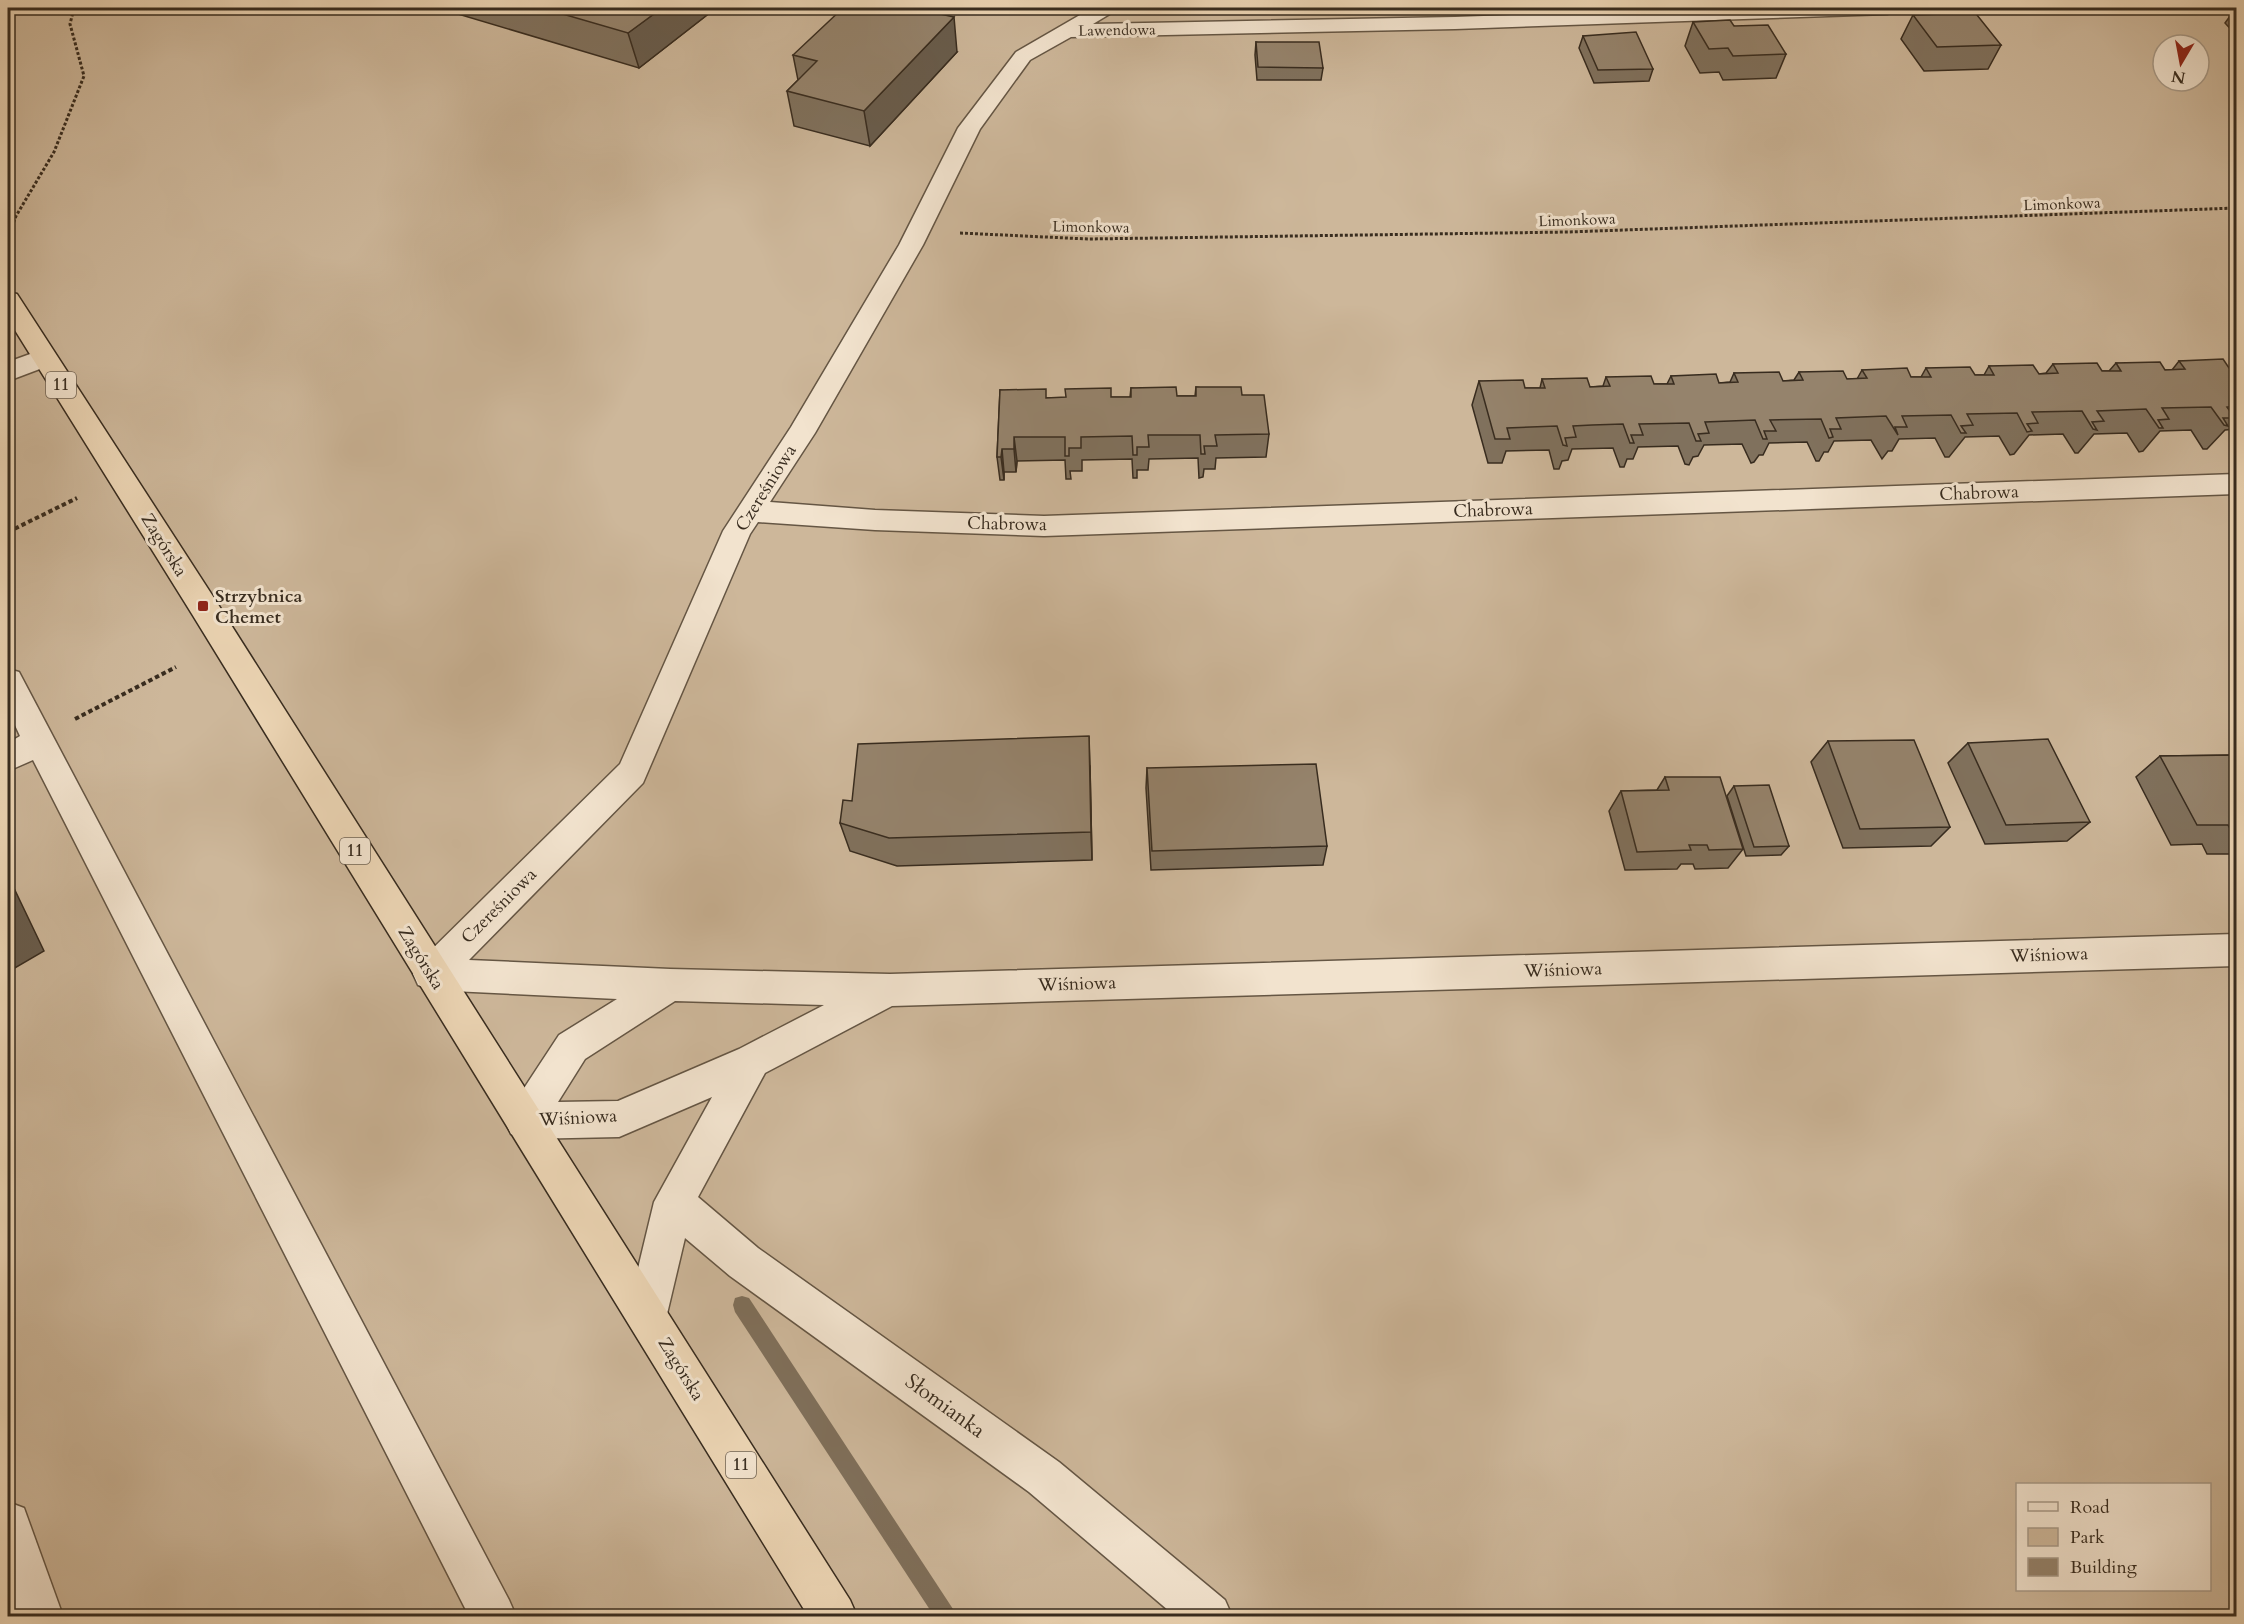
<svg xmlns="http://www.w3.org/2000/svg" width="2244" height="1624" viewBox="0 0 2244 1624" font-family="Cardo,serif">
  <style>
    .green { fill: #cdb79a; stroke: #82725c; stroke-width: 1.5; fill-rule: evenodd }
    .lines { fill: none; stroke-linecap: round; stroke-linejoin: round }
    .stream { fill: #7f6f5a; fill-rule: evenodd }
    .minor-casing { stroke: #655644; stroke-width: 3 }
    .highway-casing { stroke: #382c1f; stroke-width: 3 }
    .path-far1 { stroke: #382c1f; stroke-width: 3; stroke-dasharray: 3 2; stroke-linecap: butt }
    .path { stroke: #382c1f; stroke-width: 4; stroke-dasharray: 4.5 3; stroke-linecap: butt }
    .minor { fill: #f2e3ce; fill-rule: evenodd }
    .highway { fill: #ebd4b3; fill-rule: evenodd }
    .wall { fill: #80715d; stroke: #382c1f; stroke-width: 1.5 }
    .shaded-wall { fill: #685c4c; stroke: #382c1f; stroke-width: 1.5 }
    .building { fill: #95836c; stroke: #382c1f; stroke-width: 1.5 }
    .poi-dot { fill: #8f2418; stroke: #f2e3ce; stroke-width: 2 }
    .labels { text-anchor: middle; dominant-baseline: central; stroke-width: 6; stroke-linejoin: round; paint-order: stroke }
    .far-street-label { font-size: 15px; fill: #382c1f; stroke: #f2e3ce }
    .shield { fill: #f2e3ce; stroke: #706354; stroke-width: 1.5 }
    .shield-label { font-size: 16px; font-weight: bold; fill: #382c1f }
    .street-label { font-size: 18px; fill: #382c1f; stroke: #f2e3ce }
    .poi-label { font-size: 18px; font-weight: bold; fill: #382c1f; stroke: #f2e3ce; text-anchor: start }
    .near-street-label { font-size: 21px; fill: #382c1f; stroke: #f2e3ce }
  </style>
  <rect width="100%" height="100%" fill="#ebd4b3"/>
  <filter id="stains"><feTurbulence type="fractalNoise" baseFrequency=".00333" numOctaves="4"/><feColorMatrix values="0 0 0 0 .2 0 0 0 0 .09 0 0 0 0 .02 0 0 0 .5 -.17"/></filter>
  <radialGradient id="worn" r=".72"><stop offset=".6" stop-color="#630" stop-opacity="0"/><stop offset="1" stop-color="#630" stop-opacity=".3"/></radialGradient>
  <path class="green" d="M8 8H2236V1616H8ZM2163 45H2199V81H2163ZM2018 1484H2210V1590H2018Z"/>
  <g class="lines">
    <path class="stream" d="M742 1296 749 1298 953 1609 956 1616H934L735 1312 733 1305 735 1298Z"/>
    <g class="minor-casing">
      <g id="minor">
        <path d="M1092 8H1116L1113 12 1093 24 1455 17 1724 8H1897L1894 12 1887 14 1455 29 1071 37 1030 60 980 129 923 245 815 433 770 502 875 510 1044 516 2236 474V494L1044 536 875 530 758 522 750 534 643 783 469 960 670 969 890 974 2236 934V966L892 1006 765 1073 698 1197 758 1248 1059 1462 1225 1600 1232 1616H1175L1029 1492 730 1276 685 1238 667 1314 661 1328 647 1334 633 1328 627 1314 654 1202 712 1097 619 1137 524 1139 511 1134 505 1121 511 1108 559 1035 617 999 431 990 418 985 413 974 418 963 620 764 723 531 791 427 899 245 958 128 1016 52ZM675 1001 824 1005 739 1049 618 1101 558 1102 585 1059Z"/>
        <path d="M44 349 53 352 57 358 53 364 8 381V362Z"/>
        <path d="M8 669 19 672 509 1600 516 1616H469L33 760 8 771V743L20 736 8 710Z"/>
        <path d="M8 1502 24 1508 63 1616H17L8 1587Z"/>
      </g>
    </g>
    <g class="highway-casing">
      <path id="highway" d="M8 292 17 294 214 598 850 1600 857 1616H808L192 614 8 319Z"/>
    </g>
    <g class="path-far1">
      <path d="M10 232 16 216 54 152 84 76 70 24 74 8"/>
      <path d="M960 233 1088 239 1568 232 2236 208"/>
    </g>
    <g class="path">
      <path d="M8 532 77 498"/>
      <path d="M75 719 176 667"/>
    </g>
    <use href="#minor" class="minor"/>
    <use href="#highway" class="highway"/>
  </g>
  <g class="wall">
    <path d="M438 8H716L639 68Z"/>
    <path d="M790 8H812L807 12Z"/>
    <rect x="1215" y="8" width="14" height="1"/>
    <path d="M2236 8V35L2225 23Z"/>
    <path d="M1941 11 2001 45 1988 69 1924 71 1901 39 1913 15 1939 14Z"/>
    <path d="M1693 22 1734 26 1786 54 1776 78 1723 80 1719 72 1700 73 1685 46Z"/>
    <path d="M1583 36 1653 69 1649 81 1594 83 1579 48Z"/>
    <path d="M1256 42 1323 68 1321 80H1257L1255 55Z"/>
    <path d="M957 52 870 146 794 126 787 91 798 80 793 55Z"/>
    <path d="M2179 361 2229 368H2235L2236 365V429L2225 430 2207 449H2203L2191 430 2160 431 2143 451 2139 452 2127 433 2094 434 2078 453H2075L2063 434 2029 435 2014 454 2010 455 1999 436 1965 437 1949 457H1945L1935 438 1899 439 1892 451H1888L1882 459 1871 440 1834 441 1828 452H1824L1819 461H1816L1807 442 1769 443 1763 455H1759L1754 462 1751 463 1742 444 1704 445 1698 456 1693 457 1689 465 1685 464 1678 446 1638 447 1633 459H1627L1624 467H1620L1613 448 1572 449 1568 460 1562 461 1559 469H1554L1549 450 1506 451 1502 463H1488L1472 405 1479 381 1525 388H1540L1542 379 1590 387 1603 386 1606 377 1654 384H1667L1671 376 1719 383 1730 382 1734 373 1783 381 1794 380 1799 372 1847 379H1857L1862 370 1911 377H1921L1926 368 1975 375H1984L1989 366 2039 374 2046 373 2053 364 2102 371H2109L2116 363 2165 370H2172Z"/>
    <path d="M1196 387 1242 395 1269 434 1266 457 1216 458 1215 469H1204L1203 477 1199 478 1198 458 1149 459 1148 470H1137V478H1133L1132 459 1082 460V471H1070L1071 479H1066L1065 460 1017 461 1016 472H1004V480H1000L997 457 1000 390 1046 398 1130 397 1131 388 1177 396H1195Z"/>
    <path d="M1828 741 1950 827 1931 846 1843 848 1811 762Z"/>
    <path d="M1968 743 2090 822 2067 841 1985 844 1948 763Z"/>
    <path d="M2236 755V854H2207L2202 844 2171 845 2136 777 2160 756Z"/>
    <path d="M1090 766 1092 860 897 866 850 851 840 823 852 801Z"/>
    <path d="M1147 768 1327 846 1323 865 1151 870 1146 788Z"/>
    <path d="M1665 777 1743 849 1728 868 1695 869 1693 864H1681L1677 869 1625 870 1609 811 1621 791 1657 790Z"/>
    <path d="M1734 786 1789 846 1781 855 1746 856 1727 796Z"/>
  </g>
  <g class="shaded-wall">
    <path d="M662 8H716L639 68 628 33Z"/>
    <path d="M806 8H812L807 12Z"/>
    <path d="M954 17 957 52 870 146 864 111Z"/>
    <path d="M1014 437 1017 461 1016 472 1014 449Z"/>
    <path d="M1002 449 1004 472V480L1001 457Z"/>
    <path d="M1089 736 1090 766 1092 860 1091 832Z"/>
    <path d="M8 879 11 882 44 951 8 972Z"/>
  </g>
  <g class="building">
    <path d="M542 8H662L628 33Z"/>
    <path d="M843 8H913L954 17 864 111 787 91 817 61 793 55Z"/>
    <path d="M1973 10 2001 45 1937 47 1913 15 1943 14 1941 11Z"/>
    <path d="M1730 20 1734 26 1768 25 1786 54 1733 56 1728 48 1709 49 1693 22Z"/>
    <path d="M1636 32 1653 69 1598 70 1583 36Z"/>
    <path d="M1256 42H1319L1323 68 1258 67Z"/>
    <path d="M2223 359 2229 368H2236V406L2227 407 2235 418H2223L2228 426 2224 425 2211 407 2162 408 2169 419 2158 420 2163 428H2159L2146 409 2097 411 2104 421 2092 422 2097 430 2093 429 2082 411 2032 412 2038 423 2027 424 2032 431 2027 432 2017 413 1967 414 1973 425 1961 426 1966 433H1961L1951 415 1902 416 1907 427H1895L1898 435 1886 416 1836 418 1841 429H1830L1833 437 1829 438 1821 419 1770 420 1776 431H1764L1767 439H1763L1755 420 1705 422 1709 433 1698 434 1701 441H1696L1689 423 1639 424 1643 435H1631L1634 443H1630L1623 424 1592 425 1573 426 1576 437 1565 438 1567 446 1563 445 1557 426 1507 428 1510 439H1495L1479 381 1523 380 1525 388H1545L1542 379 1587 378 1590 387 1610 386 1606 377 1651 376 1654 384H1674L1671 376 1716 374 1719 383 1738 382 1734 373 1779 372 1783 381 1803 380 1799 372 1843 371 1847 379 1867 378 1862 370 1907 368 1911 377H1931L1926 368 1970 367 1975 375H1994L1989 366 2033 365 2039 374 2058 373 2053 364 2097 363 2102 371H2121L2116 363 2160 362 2165 370 2185 369 2179 361Z"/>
    <path d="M1176 387 1177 396H1196V387H1241L1242 395H1264L1269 434 1215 435 1217 446H1204L1205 454H1201L1200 435H1148L1149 447H1137V455H1133L1132 436 1081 437V448H1069V456H1065V437H1014V449H1002L1001 457H997L1000 390 1046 389V398L1066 397 1065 389 1111 388V397H1131V388Z"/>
    <path d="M1089 736 1091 832 889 838 840 823 843 800 852 801 858 744Z"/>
    <path d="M2048 739 2090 822 2006 825 1968 743Z"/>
    <path d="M1914 740 1950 827 1860 829 1828 741Z"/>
    <path d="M2236 755V835H2234L2228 825H2197L2160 756Z"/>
    <path d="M1316 764 1327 846 1152 851 1147 768Z"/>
    <path d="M1665 777H1720L1743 849 1709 850 1707 845H1689L1691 850 1637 852 1621 791 1669 790Z"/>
    <path d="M1769 785 1789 846 1754 847 1734 786Z"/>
  </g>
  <rect class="poi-dot" x="197" y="600" width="12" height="12" rx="3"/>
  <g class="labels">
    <g class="far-street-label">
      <text transform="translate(1117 30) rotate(-1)">Lawendowa</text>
      <text transform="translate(2062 204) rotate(-2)">Limonkowa</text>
      <text transform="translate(1577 220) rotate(-2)">Limonkowa</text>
      <text transform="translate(1091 227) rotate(1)">Limonkowa</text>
    </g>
    <g class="shield">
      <rect x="46" y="372" width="30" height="26" rx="4.5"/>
      <rect x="340" y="838" width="30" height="26" rx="4.5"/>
      <rect x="726" y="1452" width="30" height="26" rx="4.5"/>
    </g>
    <g class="shield-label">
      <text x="61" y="385">11</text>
      <text x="355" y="851">11</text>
      <text x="741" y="1465">11</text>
    </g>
    <g class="street-label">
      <text transform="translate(766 488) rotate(-58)">Czereśniowa</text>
      <text transform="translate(1979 493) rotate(-2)">Chabrowa</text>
      <text transform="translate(1493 510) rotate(-2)">Chabrowa</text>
      <text transform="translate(1007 524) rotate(1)">Chabrowa</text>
      <text transform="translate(164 545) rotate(58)">Zagórska</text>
      <text transform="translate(499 906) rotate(-45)">Czereśniowa</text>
      <text transform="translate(2049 955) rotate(-2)">Wiśniowa</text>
      <text transform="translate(421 958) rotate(58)">Zagórska</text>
      <text transform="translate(1563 970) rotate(-2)">Wiśniowa</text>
      <text transform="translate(1077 984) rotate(-2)">Wiśniowa</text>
      <text transform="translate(578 1118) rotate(-3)">Wiśniowa</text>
      <text transform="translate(681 1369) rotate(58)">Zagórska</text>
    </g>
    <g class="poi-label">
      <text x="215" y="596">Strzybnica<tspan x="215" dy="21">Chemet</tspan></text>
    </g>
    <g class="near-street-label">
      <text transform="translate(945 1406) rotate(36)">Słomianka</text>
    </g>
  </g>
  <rect width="2244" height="1624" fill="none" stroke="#ebd4b3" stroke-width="30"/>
  <rect x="9" y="9" width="2226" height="1606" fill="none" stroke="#382c1f" stroke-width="3"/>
  <rect x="15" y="15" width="2214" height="1594" fill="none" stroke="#382c1f" stroke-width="1.5"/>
  <rect x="2016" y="1483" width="195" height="108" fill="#f2e3ce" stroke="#a89a88" stroke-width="1.5"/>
  <rect x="2028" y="1502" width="30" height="9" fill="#f2e3ce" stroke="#a89a88" stroke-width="1.5"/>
  <text x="2070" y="1513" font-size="18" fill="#382c1f">Road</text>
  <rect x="2028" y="1528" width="30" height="18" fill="#cdb79a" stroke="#a89a88" stroke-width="1.5"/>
  <text x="2070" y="1543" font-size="18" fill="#382c1f">Park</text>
  <rect x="2028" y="1558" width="30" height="18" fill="#95836c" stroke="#a89a88" stroke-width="1.5"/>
  <text x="2070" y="1573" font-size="18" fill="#382c1f">Building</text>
  <g transform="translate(2181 63) rotate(190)"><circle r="28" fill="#f2e3ce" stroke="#a89a88" stroke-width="1.5"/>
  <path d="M0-4.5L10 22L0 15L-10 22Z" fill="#8f2418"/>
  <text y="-9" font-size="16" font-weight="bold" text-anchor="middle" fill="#382c1f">N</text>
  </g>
  <rect width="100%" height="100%" filter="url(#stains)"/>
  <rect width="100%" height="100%" fill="url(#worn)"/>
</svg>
